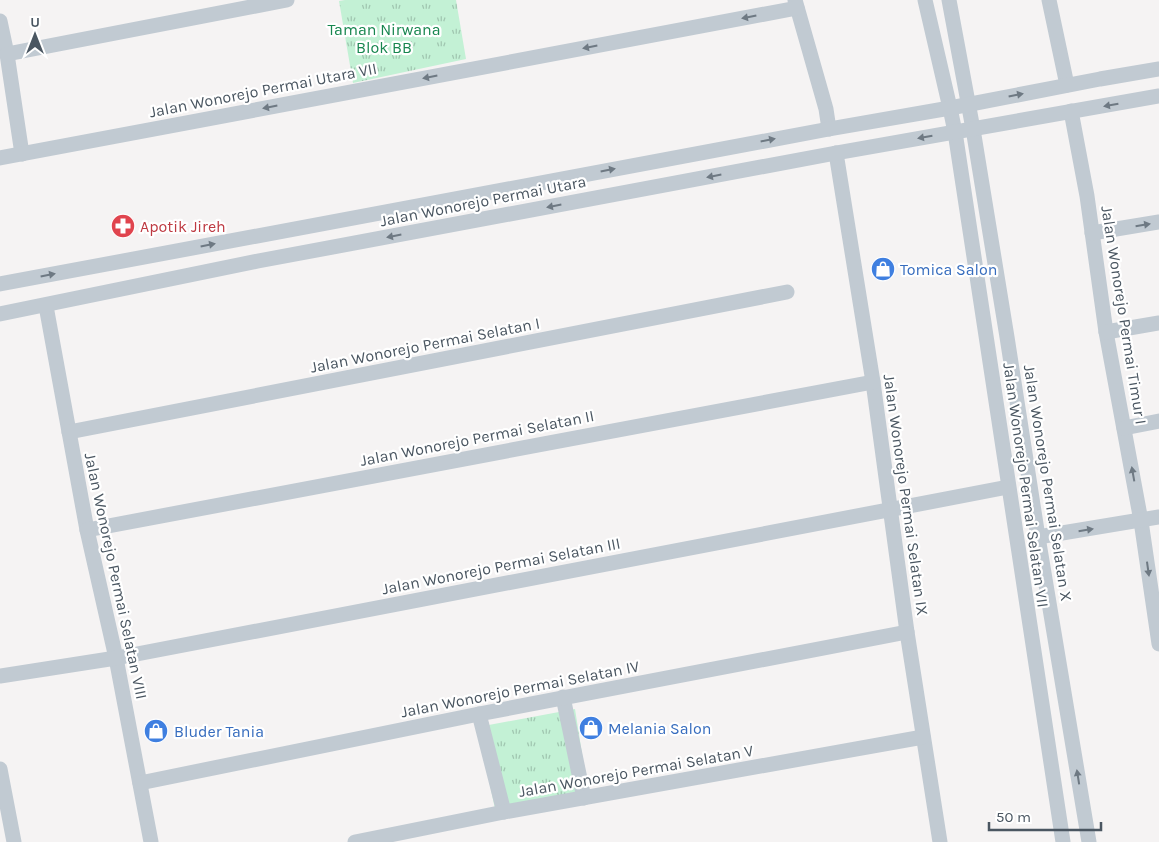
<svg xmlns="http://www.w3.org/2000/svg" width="1159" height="842" viewBox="0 0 1159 842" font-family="Karla,sans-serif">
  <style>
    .park { fill: url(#park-tufts) }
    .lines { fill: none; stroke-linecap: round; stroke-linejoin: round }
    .street { stroke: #c1cad2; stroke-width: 15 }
    .oneway { fill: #6e7983 }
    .labels { text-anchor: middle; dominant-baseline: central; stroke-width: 4.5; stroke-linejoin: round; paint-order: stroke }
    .park-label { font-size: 16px; fill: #17864f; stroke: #fff }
    .street-label { font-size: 16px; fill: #4a5661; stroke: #fff }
    .health-label { font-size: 16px; fill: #be3a42; stroke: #fff; text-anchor: start }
    .shop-label { font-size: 16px; fill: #366cbe; stroke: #fff; text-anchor: start }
  </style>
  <defs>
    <pattern id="park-tufts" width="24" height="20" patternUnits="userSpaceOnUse" patternTransform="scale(1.25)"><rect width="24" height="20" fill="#c3f1d5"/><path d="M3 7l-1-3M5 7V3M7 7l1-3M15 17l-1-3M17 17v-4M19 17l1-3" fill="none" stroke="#a0c6b0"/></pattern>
  </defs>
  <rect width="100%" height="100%" fill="#f5f3f3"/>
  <g class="park">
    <path d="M345 0H456L466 59 353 83 339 1Z"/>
    <path d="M575 709 588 792 495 809 478 727Z"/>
  </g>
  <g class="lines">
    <g class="street">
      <path d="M795 0 826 109 829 129"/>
      <path d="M925 0 950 108 955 132 1063 842"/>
      <path d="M949 0 973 129 1007 337 1038 537 1089 842"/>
      <path d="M1049 0 1067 85"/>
      <path d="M0 21 7 54 22 154"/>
      <path d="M7 54 287 0"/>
      <path d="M1071 111 1087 196 1106 332 1141 521 1159 644"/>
      <path d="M836 153 873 382 907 632 940 842"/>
      <path d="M0 158 797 8"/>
      <path d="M1092 233 1159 222"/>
      <path d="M0 284 829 129 950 108 1100 79 1159 69"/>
      <path d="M46 306 87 530 116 658 151 842"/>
      <path d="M0 314 258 261 836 153 1159 96"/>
      <path d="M1106 332 1159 323"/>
      <path d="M1124 428 1159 421"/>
      <path d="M69 432 787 292"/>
      <path d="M87 530 873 382"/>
      <path d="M1038 537 1159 517"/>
      <path d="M0 676 116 658 1008 487"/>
      <path d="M563 697 584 798"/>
      <path d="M479 714 504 812"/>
      <path d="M0 769 14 842"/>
      <path d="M140 783 479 714 907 632"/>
      <path d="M355 842 504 812 923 737"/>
    </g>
  </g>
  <defs><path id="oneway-solid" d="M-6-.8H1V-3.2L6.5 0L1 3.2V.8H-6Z" transform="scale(1.25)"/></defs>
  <g class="oneway">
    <use href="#oneway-solid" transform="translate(749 17) rotate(169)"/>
    <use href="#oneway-solid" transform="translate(590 47) rotate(169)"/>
    <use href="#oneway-solid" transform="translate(430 77) rotate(169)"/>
    <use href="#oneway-solid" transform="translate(1016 95) rotate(-11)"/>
    <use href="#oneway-solid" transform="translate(1111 105) rotate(170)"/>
    <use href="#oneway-solid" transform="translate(270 107) rotate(169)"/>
    <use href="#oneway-solid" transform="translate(925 137) rotate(170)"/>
    <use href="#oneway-solid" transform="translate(768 140) rotate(-11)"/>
    <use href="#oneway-solid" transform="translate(608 170) rotate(-11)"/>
    <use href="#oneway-solid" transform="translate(714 176) rotate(169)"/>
    <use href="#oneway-solid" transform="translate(554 206) rotate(169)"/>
    <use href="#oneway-solid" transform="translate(1143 225) rotate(-9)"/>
    <use href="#oneway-solid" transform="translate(394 236) rotate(169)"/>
    <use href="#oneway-solid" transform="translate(208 245) rotate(-11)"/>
    <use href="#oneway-solid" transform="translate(48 275) rotate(-11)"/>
    <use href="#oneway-solid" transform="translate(1133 474) rotate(-100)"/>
    <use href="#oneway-solid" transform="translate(1086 530) rotate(-9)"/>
    <use href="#oneway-solid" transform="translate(1148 569) rotate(82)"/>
    <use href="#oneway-solid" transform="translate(1078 777) rotate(-99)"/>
  </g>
  <defs>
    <g id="pharmacy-disc" transform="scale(1.25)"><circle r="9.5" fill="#e0444e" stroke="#fff"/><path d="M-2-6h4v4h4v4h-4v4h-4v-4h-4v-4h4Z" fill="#fff"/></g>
    <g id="shop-disc" transform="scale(1.25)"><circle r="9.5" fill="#3f7fe0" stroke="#fff"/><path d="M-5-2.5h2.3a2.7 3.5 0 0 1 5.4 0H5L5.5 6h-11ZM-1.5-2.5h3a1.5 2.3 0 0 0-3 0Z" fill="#fff"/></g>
  </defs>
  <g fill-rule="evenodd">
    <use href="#pharmacy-disc" x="123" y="226"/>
    <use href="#shop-disc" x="883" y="269"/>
    <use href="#shop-disc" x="591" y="728"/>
    <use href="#shop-disc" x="156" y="731"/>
  </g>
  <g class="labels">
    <g class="park-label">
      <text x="384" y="29">Taman Nirwana<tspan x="384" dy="18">Blok BB</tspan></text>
    </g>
    <g class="street-label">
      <text transform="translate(263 90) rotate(-11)">Jalan Wonorejo Permai Utara VII</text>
      <text transform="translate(483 201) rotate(-11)">Jalan Wonorejo Permai Utara</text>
      <text transform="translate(1124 315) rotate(81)">Jalan Wonorejo Permai Timur I</text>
      <text transform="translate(425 345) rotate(-11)">Jalan Wonorejo Permai Selatan I</text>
      <text transform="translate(477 438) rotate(-11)">Jalan Wonorejo Permai Selatan II</text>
      <text transform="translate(1048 483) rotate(81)">Jalan Wonorejo Permai Selatan X</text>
      <text transform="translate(1026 485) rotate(82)">Jalan Wonorejo Permai Selatan VII</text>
      <text transform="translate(906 495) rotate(82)">Jalan Wonorejo Permai Selatan IX</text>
      <text transform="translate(501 566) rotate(-11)">Jalan Wonorejo Permai Selatan III</text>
      <text transform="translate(116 576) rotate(78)">Jalan Wonorejo Permai Selatan VIII</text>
      <text transform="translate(520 689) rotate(-11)">Jalan Wonorejo Permai Selatan IV</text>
      <text transform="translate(636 771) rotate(-10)">Jalan Wonorejo Permai Selatan V</text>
    </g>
    <g class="health-label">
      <text x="140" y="226">Apotik Jireh</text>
    </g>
    <g class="shop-label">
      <text x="900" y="269">Tomica Salon</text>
      <text x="608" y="728">Melania Salon</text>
      <text x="174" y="731">Bluder Tania</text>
    </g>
  </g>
  <g transform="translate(35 35)" stroke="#ffffff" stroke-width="4" paint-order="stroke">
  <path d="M0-4L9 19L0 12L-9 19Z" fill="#4a5661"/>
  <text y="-8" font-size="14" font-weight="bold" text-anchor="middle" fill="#4a5661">U</text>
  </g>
  <path d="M989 822v8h112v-8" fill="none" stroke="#4a5661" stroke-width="2.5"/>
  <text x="996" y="822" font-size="15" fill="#4a5661" stroke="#ffffff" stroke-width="4" paint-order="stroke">50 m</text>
</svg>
